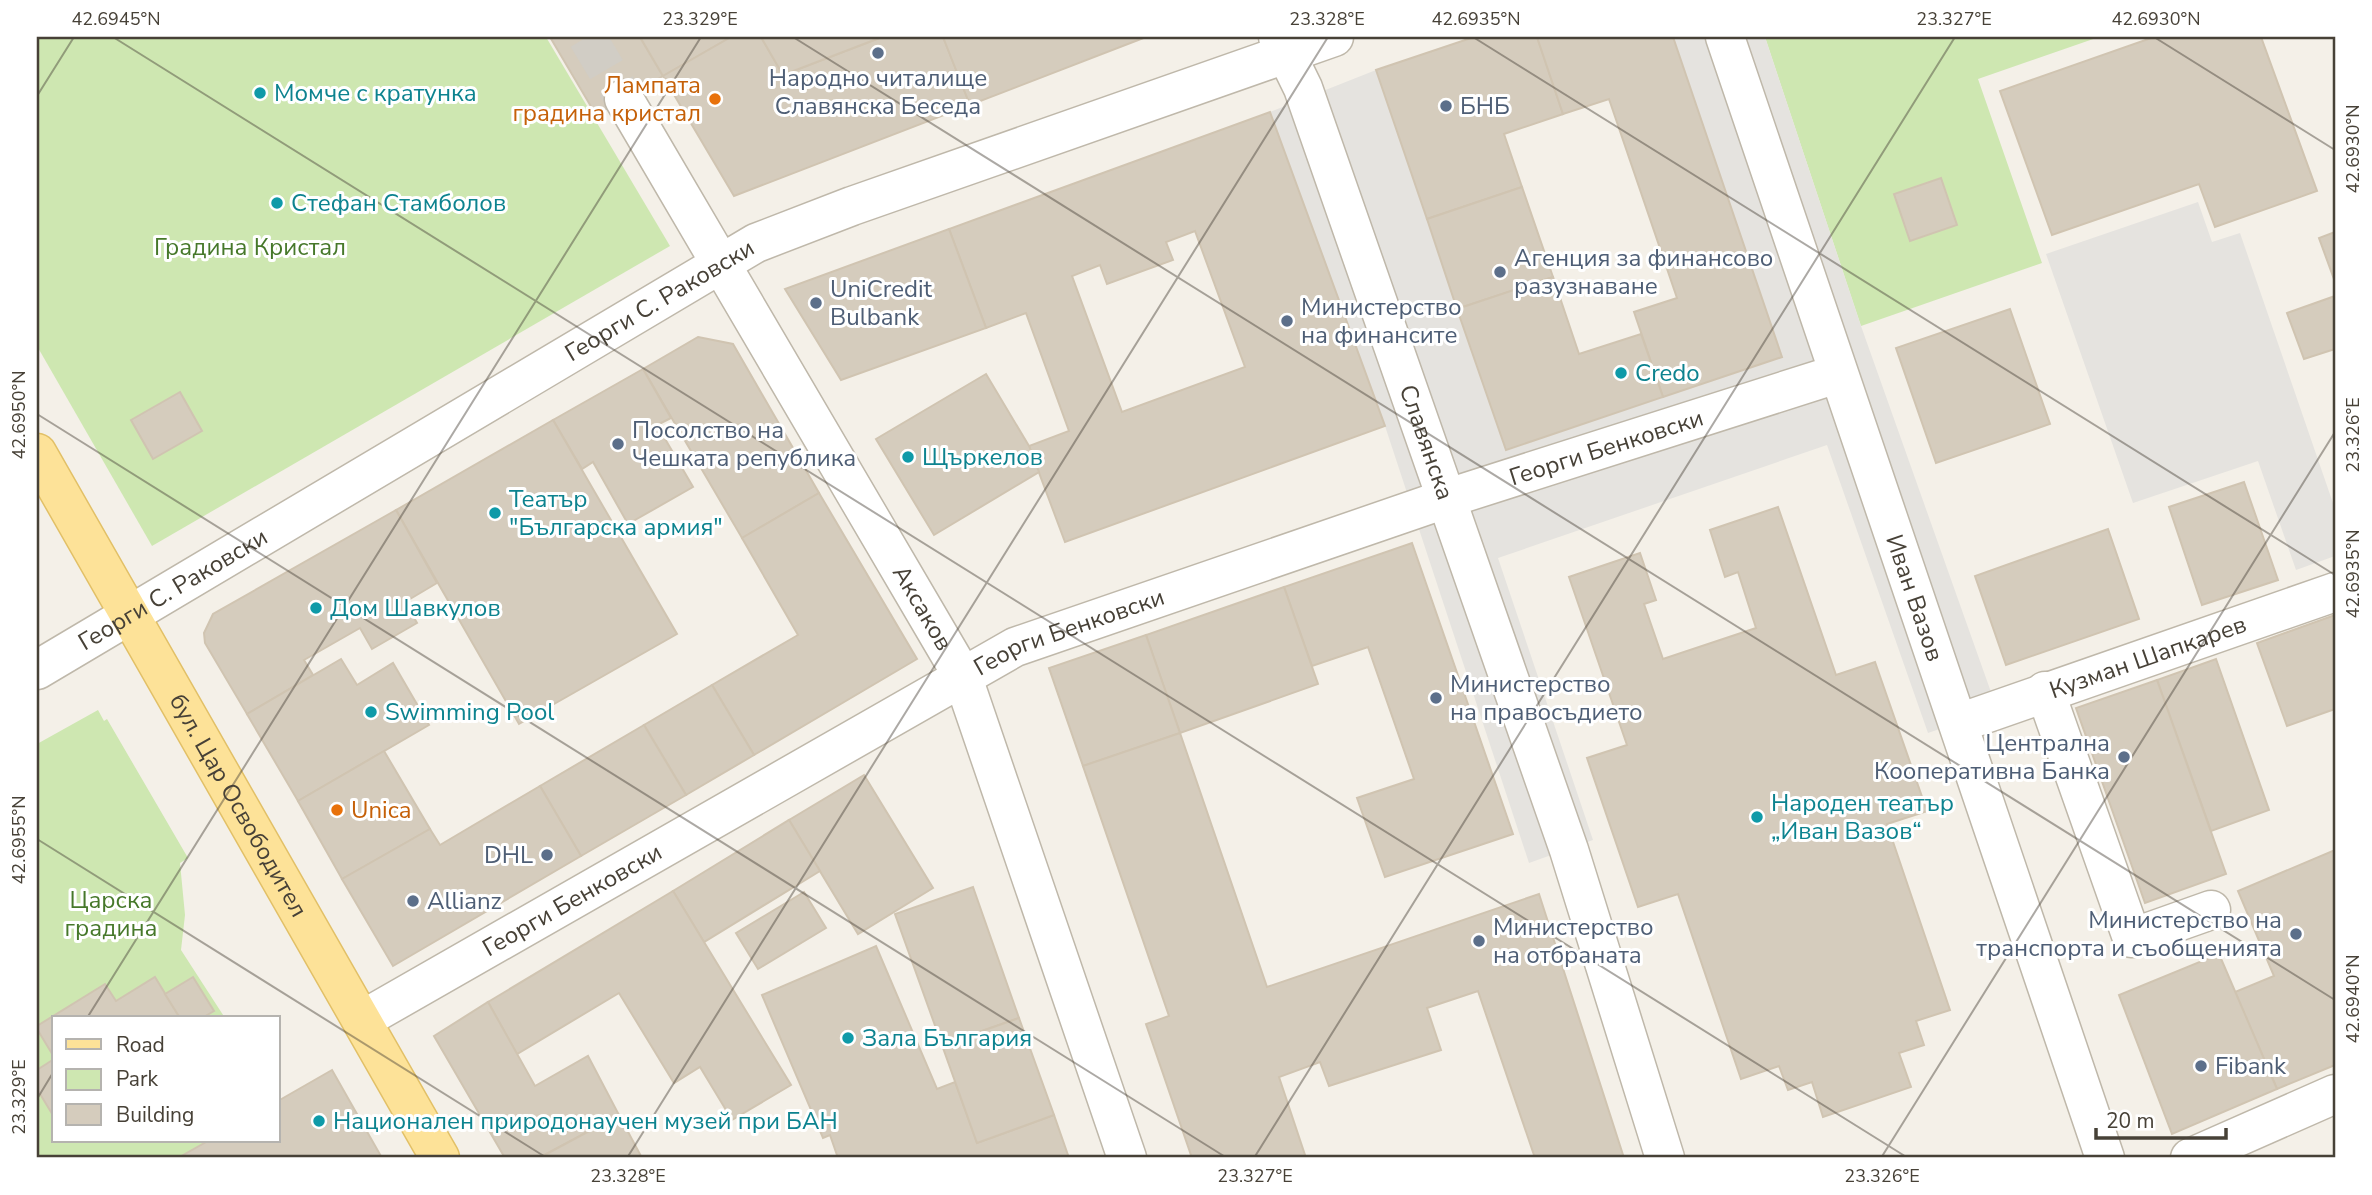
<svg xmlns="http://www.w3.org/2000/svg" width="2372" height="1195" viewBox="0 0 2372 1195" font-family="'Nunito Sans',sans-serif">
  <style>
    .green { fill: #cee7b1 }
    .parking { fill: #e5e3df }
    .building { fill: #d5ccbd; stroke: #d0c4b1; stroke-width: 2; fill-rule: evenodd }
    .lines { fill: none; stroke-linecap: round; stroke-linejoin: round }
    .minor-tunnel { stroke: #d1cdc5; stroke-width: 38; stroke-dasharray: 38 19; stroke-linecap: butt }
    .minor-casing { stroke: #bfb8aa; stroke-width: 41 }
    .major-casing { stroke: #e2c067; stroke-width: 41 }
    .minor { stroke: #fff; stroke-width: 38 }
    .major { stroke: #fde298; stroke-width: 38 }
    .ticks { fill: none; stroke: #474137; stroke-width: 2; stroke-opacity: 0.45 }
    .service-dot { fill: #5c6f8a; stroke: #fff; stroke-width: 2.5 }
    .culture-dot { fill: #0f9aa8; stroke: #fff; stroke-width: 2.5 }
    .food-dot { fill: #e8710a; stroke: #fff; stroke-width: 2.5 }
    .labels { text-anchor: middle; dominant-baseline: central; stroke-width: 6; stroke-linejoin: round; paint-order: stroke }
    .service-label { font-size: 24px; fill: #4e5e75; stroke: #fff; text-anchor: start }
    .food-label { font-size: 24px; fill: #c56008; stroke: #fff; text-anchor: end }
    .culture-label { font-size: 24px; fill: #0d838f; stroke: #fff; text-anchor: start }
    .park-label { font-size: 24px; fill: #46782a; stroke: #fff }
    .street-label { font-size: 24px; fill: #474137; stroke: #fff }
    .neatline { fill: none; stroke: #474137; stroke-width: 2.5 }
    .ticks-label { font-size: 18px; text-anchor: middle; fill: #474137 }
  </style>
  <rect width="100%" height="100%" fill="#f4f0e8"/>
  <g class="green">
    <path d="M37 37H546L670 246 152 546 37 346Z"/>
    <path d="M1765 37H2099L1978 79 2042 263 1861 326Z"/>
    <path d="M98 710 104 721 107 719 188 858 180 863 185 915 181 950 225 1018H54V1141H208L178 1158H37V744Z"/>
  </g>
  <g class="parking">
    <path d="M1673 37H1765L1861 326 1997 709 1928 733 1827 445 1498 558 1593 840 1529 863 1385 426 1270 112 1376 70 1507 450 1782 357Z"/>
    <path d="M2198 202 2212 242 2240 233 2335 509V556L2296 570 2258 461 2133 503 2046 254Z"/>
  </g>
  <g class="building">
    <path d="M550 37H640L663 76 596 115Z"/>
    <path d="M640 37H731L663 76Z"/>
    <path d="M731 37H761L783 75 882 37H943L970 105 734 196 663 76Z"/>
    <path d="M761 37H882L783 75Z"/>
    <path d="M943 37H1146L970 105Z"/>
    <path d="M1474 37H1537L1563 114 1504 134 1522 187 1427 219 1376 70Z"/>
    <path d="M1537 37H1673L1782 357 1663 397 1634 312 1677 298 1609 99 1563 114Z"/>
    <path d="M2154 37H2261L2317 191 2215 227 2199 184 2052 235 2000 91Z"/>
    <path d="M1270 112 1385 426 1065 542 1029 446 1069 431 1026 313 986 328 949 229ZM1195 231 1245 367 1122 412 1072 276 1100 265 1107 284 1173 260 1166 242Z"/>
    <path d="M1941 178 1957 225 1910 241 1894 194Z"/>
    <path d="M1522 187 1553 277 1457 309 1427 219Z"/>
    <path d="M949 229 986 328 841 380 785 289Z"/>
    <path d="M2335 232V282L2319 238Z"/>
    <path d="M1553 277 1579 354 1641 334 1663 397 1506 450 1457 309Z"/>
    <path d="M2335 296V349L2304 359 2287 313Z"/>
    <path d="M2010 309 2050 424 1936 463 1896 348Z"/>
    <path d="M698 337 733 344 819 493 742 538 643 369Z"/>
    <path d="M643 369 671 418 657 425 693 487 628 524 593 462 582 469 553 420Z"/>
    <path d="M986 374 1029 446 1039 472 934 535 876 439Z"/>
    <path d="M180 392 202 431 153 459 131 420Z"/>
    <path d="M553 420 677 634 519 724 396 510Z"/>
    <path d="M2244 482 2278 580 2202 605 2169 507Z"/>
    <path d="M819 493 917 659 754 755 712 685 798 635 742 538Z"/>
    <path d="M1778 507 1836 675 1875 662 1927 811 1887 824 1950 1010 1916 1021 1924 1045 1899 1053 1911 1087 1823 1117 1812 1082 1788 1090 1779 1066 1741 1079 1678 894 1638 907 1587 758 1627 745 1569 577 1640 553 1656 600 1644 604 1663 659 1756 628 1738 572 1725 577 1710 530Z"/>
    <path d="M396 510 437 583 405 602 417 623 372 649 360 628 304 660 313 675 247 714 205 643 204 633 213 614Z"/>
    <path d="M2108 529 2139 619 2006 665 1975 576Z"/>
    <path d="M1412 543 1513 834 1385 877 1357 798 1414 779 1368 647 1312 666 1284 587Z"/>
    <path d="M1284 587 1318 684 1180 733 1146 635Z"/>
    <path d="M2335 615V709L2287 726 2257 643Z"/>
    <path d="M1146 635 1180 733 1083 766 1049 668Z"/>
    <path d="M341 659 357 685 393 663 429 725 298 801 247 714Z"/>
    <path d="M2216 659 2269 810 2211 831 2157 680Z"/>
    <path d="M2157 680 2226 874 2145 903 2076 708Z"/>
    <path d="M712 685 754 755 686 795 644 725Z"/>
    <path d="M644 725 686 795 581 856 540 786Z"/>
    <path d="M1180 733 1267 987 1539 894 1624 1158H1535L1478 991 1427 1008 1441 1050 1329 1086 1320 1062 1279 1077 1306 1158H1192L1146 1024 1169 1016 1083 766Z"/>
    <path d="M384 751 430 829 342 879 298 801Z"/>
    <path d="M864 775 933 888 858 934 789 820Z"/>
    <path d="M540 786 581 856 393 966 342 879 430 829 440 845Z"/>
    <path d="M789 820 820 871 704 942 673 891Z"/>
    <path d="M2335 850V1065L2277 1089 2235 992 2274 976 2238 891Z"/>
    <path d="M973 887 1019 1018 942 1045 895 914Z"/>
    <path d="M673 891 791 1085 732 1120 700 1067 674 1083 619 993 517 1054 488 1002Z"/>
    <path d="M804 892 826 928 758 969 736 933Z"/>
    <path d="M876 946 937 1089 955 1082 977 1143 1054 1115 1069 1158H838L830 1135 823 1138 762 995Z"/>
    <path d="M2219 954 2277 1089 2172 1134 2119 995Z"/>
    <path d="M155 977 180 1018H54V1057L37 1029V1026L105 984 116 1001Z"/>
    <path d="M193 977 214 1011 202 1018H180L165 994Z"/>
    <path d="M488 1002 535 1086 588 1056 619 1115 539 1158H505L434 1036Z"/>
    <path d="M1019 1018 1054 1115 977 1143 942 1045Z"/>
    <path d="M54 1059V1117L37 1089V1070Z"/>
    <path d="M332 1070 382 1158H178L208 1141H278V1101Z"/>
    <path d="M619 1115 642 1158H539Z"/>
  </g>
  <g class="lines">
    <path class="minor-tunnel" d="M587 37 624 99"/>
    <g class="minor-casing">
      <g id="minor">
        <path id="s1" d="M1278 37 1303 88 1569 850 1665 1158"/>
        <path id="s2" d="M1725 37C1849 412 1980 784 2105 1158"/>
        <path id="s3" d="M624 99 962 675 1127 1158"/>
        <path id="s4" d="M37 670 756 243 852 206 1334 37"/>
        <path d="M2045 691 2132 938 2211 910"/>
        <path id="s5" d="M1959 723 2335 592"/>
        <path id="s6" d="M362 1020 1015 647 1448 498 1837 374"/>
        <path d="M2190 1158 2335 1094"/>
      </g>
    </g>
    <g class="major-casing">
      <g id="major">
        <path id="s7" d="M37 453 440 1158"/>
      </g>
    </g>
    <use href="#minor" class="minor"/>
    <use href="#major" class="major"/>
  </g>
  <path class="ticks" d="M113 37 1908 1158M793 37 2335 1000M1473 37 2335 575M2154 37 2335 150M37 96 74 37M37 414 1227 1158M37 839 547 1158M87 1018 701 37M37 1099 54 1071M627 1158 1328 37M1254 1158 1955 37M1881 1158 2335 432"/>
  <g class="service-dot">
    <circle cx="878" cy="53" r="7"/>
    <circle cx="1446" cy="106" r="7"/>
    <circle cx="1500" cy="272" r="7"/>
    <circle cx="816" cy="303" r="7"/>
    <circle cx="1287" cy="321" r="7"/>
    <circle cx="618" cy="444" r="7"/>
    <circle cx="1436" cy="698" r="7"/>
    <circle cx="2124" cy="757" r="7"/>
    <circle cx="547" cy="855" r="7"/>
    <circle cx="413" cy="901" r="7"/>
    <circle cx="2296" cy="934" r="7"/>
    <circle cx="1479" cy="941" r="7"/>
    <circle cx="2201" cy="1066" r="7"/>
  </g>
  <g class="culture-dot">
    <circle cx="260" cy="93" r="7"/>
    <circle cx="277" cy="203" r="7"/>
    <circle cx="1621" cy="373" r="7"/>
    <circle cx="908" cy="457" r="7"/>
    <circle cx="495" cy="513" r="7"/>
    <circle cx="316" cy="608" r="7"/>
    <circle cx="371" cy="712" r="7"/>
    <circle cx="1757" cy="817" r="7"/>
    <circle cx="848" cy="1038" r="7"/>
    <circle cx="319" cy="1121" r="7"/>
  </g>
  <g class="food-dot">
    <circle cx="715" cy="99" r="7"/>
    <circle cx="337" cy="810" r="7"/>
  </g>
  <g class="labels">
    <g class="service-label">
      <text x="878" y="78" text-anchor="middle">Народно читалище<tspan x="878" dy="28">Славянска Беседа</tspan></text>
      <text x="1460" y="106">БНБ</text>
      <text x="1514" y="258">Агенция за финансово<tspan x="1514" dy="28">разузнаване</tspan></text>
      <text x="830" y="289">UniCredit<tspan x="830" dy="28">Bulbank</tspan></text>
      <text x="1301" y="307">Министерство<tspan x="1301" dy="28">на финансите</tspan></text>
      <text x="632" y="430">Посолство на<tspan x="632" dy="28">Чешката република</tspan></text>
      <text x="1450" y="684">Министерство<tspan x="1450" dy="28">на правосъдието</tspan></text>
      <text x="2110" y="743" text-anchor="end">Централна<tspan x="2110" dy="28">Кооперативна Банка</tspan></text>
      <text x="533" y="855" text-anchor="end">DHL</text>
      <text x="427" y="901">Allianz</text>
      <text x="2282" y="920" text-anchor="end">Министерство на<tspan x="2282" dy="28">транспорта и съобщенията</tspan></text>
      <text x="1493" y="927">Министерство<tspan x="1493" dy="28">на отбраната</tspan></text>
      <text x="2215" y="1066">Fibank</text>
    </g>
    <g class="food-label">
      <text x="701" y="85">Лампата<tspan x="701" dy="28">градина кристал</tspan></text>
      <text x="351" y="810" text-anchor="start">Unica</text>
    </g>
    <g class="culture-label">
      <text x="274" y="93">Mомче с кратунка</text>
      <text x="291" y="203">Стефан Стамболов</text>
      <text x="1635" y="373">Credo</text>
      <text x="922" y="457">Щъркелов</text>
      <text x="509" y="499">Театър<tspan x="509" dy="28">"Българска армия"</tspan></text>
      <text x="330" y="608">Дом Шавкулов</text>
      <text x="385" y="712">Swimming Pool</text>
      <text x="1771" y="803">Народен театър<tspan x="1771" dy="28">„Иван Вазов“</tspan></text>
      <text x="862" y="1038">Зала България</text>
      <text x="333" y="1121">Национален природонаучен музей при БАН</text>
    </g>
    <g class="park-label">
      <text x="250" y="247">Градина Кристал</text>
      <text x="111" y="900">Царска<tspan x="111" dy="28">градина</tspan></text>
    </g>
    <g class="street-label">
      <text stroke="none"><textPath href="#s4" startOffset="724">Георги С. Раковски</textPath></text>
      <text stroke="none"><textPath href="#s1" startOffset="432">Славянска</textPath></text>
      <text stroke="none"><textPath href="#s6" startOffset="1376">Георги Бенковски</textPath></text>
      <text stroke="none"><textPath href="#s4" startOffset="158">Георги С. Раковски</textPath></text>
      <text stroke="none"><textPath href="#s2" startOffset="592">Иван Вазов</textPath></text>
      <text stroke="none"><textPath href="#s3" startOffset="590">Аксаков</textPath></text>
      <text stroke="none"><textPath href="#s6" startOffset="808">Георги Бенковски</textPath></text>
      <text stroke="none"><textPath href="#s5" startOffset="200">Кузман Шапкарев</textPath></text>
      <text stroke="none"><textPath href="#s7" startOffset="406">бул. Цар Освободител</textPath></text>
      <text stroke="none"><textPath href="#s6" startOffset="242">Георги Бенковски</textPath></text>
    </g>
  </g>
  <rect width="2372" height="1195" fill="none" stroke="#ffffff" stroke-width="77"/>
  <rect x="52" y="1016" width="228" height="126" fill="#ffffff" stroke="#b5b3af" stroke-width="2"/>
  <rect x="66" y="1039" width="35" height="10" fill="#fde298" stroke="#b5b3af" stroke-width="2"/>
  <text x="116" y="1052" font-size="21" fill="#474137">Road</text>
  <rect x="66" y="1069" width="35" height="21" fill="#cee7b1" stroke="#b5b3af" stroke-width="2"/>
  <text x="116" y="1086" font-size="21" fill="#474137">Park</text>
  <rect x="66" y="1104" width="35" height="21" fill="#d5ccbd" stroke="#b5b3af" stroke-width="2"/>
  <text x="116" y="1122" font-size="21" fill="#474137">Building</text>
  <path d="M2096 1128v10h130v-10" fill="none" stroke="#474137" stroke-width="3.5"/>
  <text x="2106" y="1128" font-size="21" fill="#474137" stroke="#ffffff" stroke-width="5" paint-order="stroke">20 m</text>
  <rect x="38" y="38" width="2296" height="1118" class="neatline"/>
  <g class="ticks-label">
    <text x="116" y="25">42.6945°N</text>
    <text x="700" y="25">23.329°E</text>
    <text x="1327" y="25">23.328°E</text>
    <text x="1476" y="25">42.6935°N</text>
    <text x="1954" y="25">23.327°E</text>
    <text x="2156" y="25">42.6930°N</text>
    <text transform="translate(2353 149) rotate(-90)" y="6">42.6930°N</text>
    <text transform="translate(19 415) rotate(-90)" y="6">42.6950°N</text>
    <text transform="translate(2353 435) rotate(-90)" y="6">23.326°E</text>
    <text transform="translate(2353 574) rotate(-90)" y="6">42.6935°N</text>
    <text transform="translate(19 840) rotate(-90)" y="6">42.6955°N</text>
    <text transform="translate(2353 999) rotate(-90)" y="6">42.6940°N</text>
    <text transform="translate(19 1097) rotate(-90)" y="6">23.329°E</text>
    <text x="628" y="1182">23.328°E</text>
    <text x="1255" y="1182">23.327°E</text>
    <text x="1882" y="1182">23.326°E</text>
  </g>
</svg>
